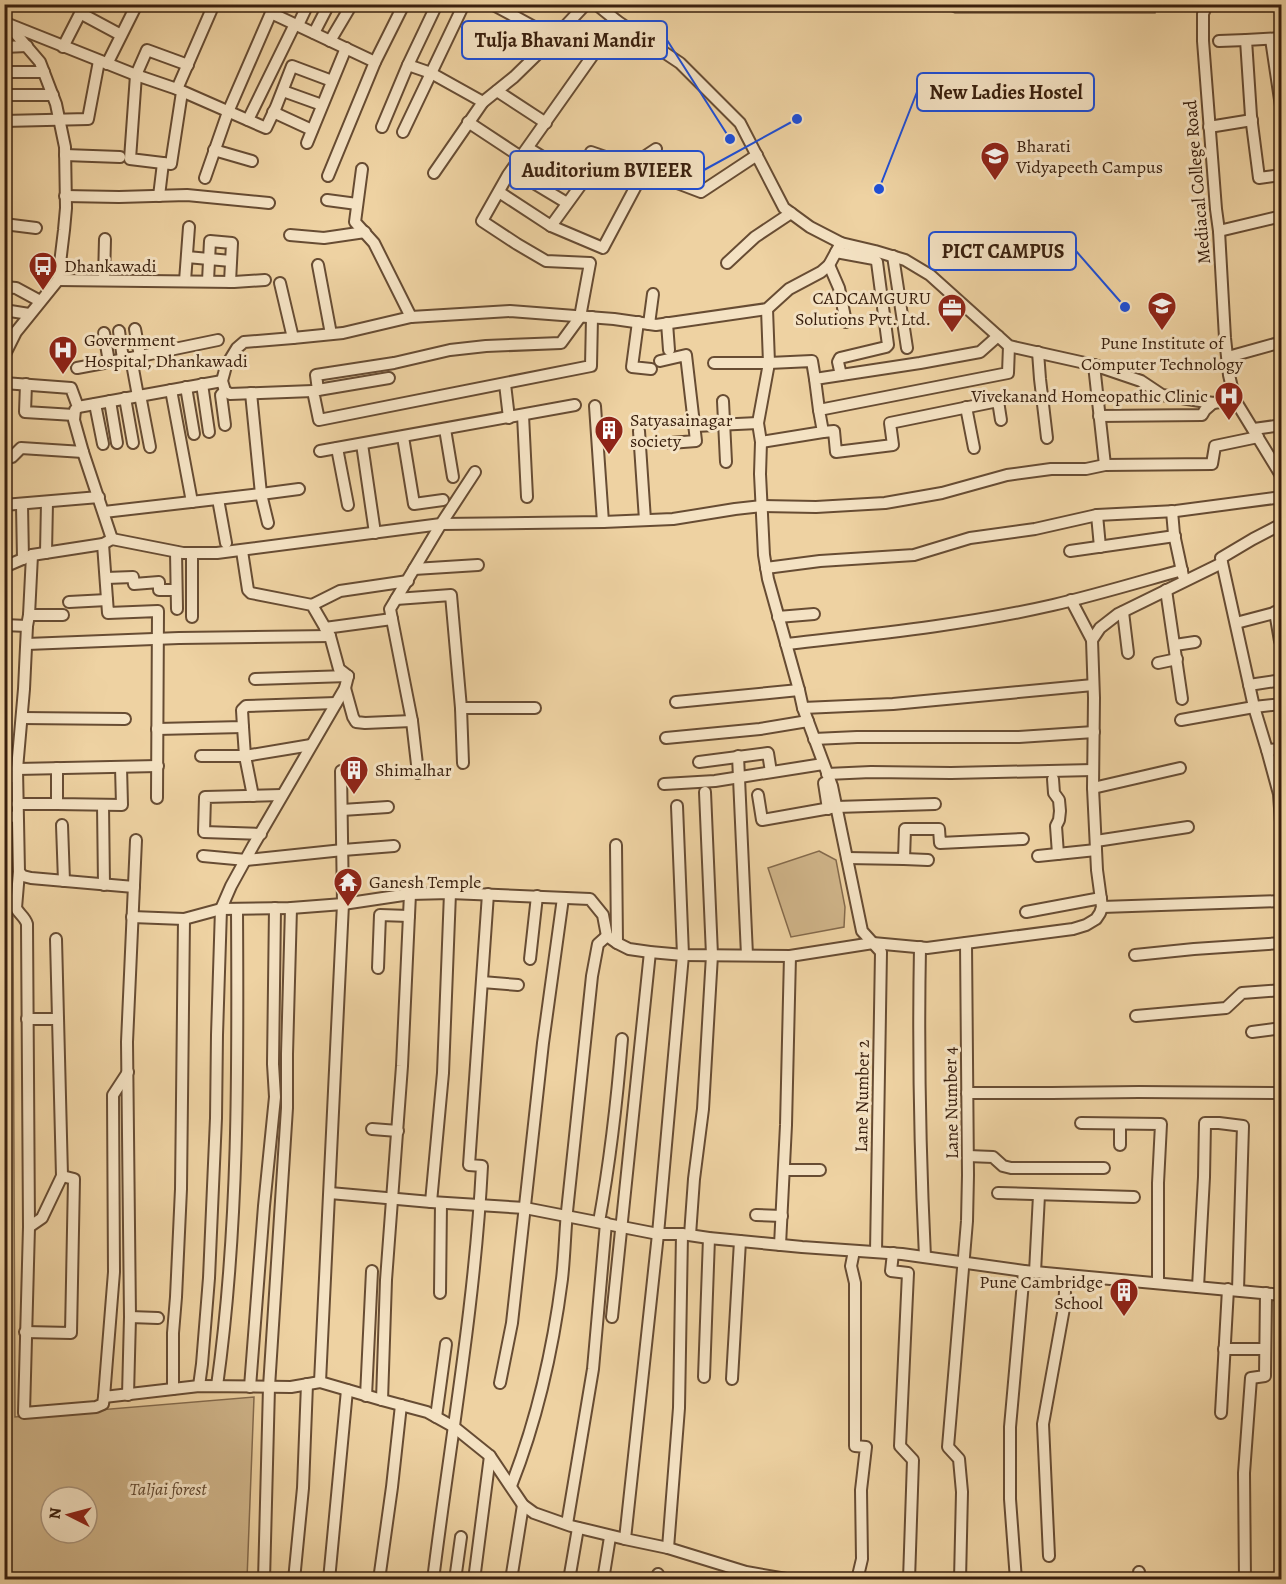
<svg xmlns="http://www.w3.org/2000/svg" width="1286" height="1584" viewBox="0 0 1286 1584" font-family="Alegreya,serif">
  <style>
    .green { fill: #cfb489; stroke: #846a4c; stroke-width: 1.5; fill-rule: evenodd }
    .lines { fill: none; stroke-linecap: round; stroke-linejoin: round }
    .minor-casing { stroke: #674c33; stroke-width: 14 }
    .minor { stroke: #f4e2c3; stroke-width: 10 }
    .labels { text-anchor: middle; dominant-baseline: central; stroke-width: 6; stroke-linejoin: round; paint-order: stroke }
    .poi-label { font-size: 18px; fill: #3a200e; stroke: #f4e2c3; text-anchor: start }
    .street-label { font-size: 18px; fill: #3a200e; stroke: #f4e2c3 }
    .park-label { font-size: 18px; font-style: italic; fill: #5f452d; stroke: #f4e2c3 }
    .leader { fill: none; stroke: #1d4ed8; stroke-width: 2 }
    .callout-dot { fill: #1d4ed8; stroke: #f4e2c3; stroke-width: 2 }
    .callout { fill: #f4e2c3; stroke: #1d4ed8; stroke-width: 2 }
    .callout-label { font-size: 20px; text-anchor: middle; font-weight: bold; fill: #3a200e }
  </style>
  <rect width="100%" height="100%" fill="#eed2a2"/>
  <filter id="stains"><feTurbulence type="fractalNoise" baseFrequency=".00333" numOctaves="4"/><feColorMatrix values="0 0 0 0 .2 0 0 0 0 .09 0 0 0 0 .02 0 0 0 .5 -.17"/></filter>
  <radialGradient id="worn" r=".72"><stop offset=".6" stop-color="#630" stop-opacity="0"/><stop offset="1" stop-color="#630" stop-opacity=".3"/></radialGradient>
  <g class="green">
    <path d="M937 5H1155V13H955Z"/>
    <path d="M819 851 836 860 845 907 844 927 791 937 768 868Z"/>
    <path d="M13 916 15 1417 254 1397 247 1579H5L4 917ZM51 1497H87V1533H51Z"/>
  </g>
  <g class="lines">
    <g class="minor-casing">
      <g id="minor">
        <path d="M492 4 554 38"/>
        <path d="M596 4 617 21 680 63 740 123 784 208 810 227 841 243 875 251 905 260 930 275 1009 346 1094 365 1141 381 1162 395 1213 403 1235 400"/>
        <path d="M1207 4 1203 14V41L1216 209 1219 231 1225 338 1229 375 1235 400 1282 477"/>
        <path d="M80 13 121 35"/>
        <path d="M8 24 136 75 177 89 266 128 276 107 292 66 332 81"/>
        <path d="M298 25 308 4"/>
        <path d="M314 33 329 4"/>
        <path d="M1282 38 1246 40 1251 116 1259 178 1282 175"/>
        <path d="M1271 39 1282 113"/>
        <path d="M330 41 349 9"/>
        <path d="M1219 41 1246 40"/>
        <path d="M4 47 27 46"/>
        <path d="M63 47 85 4"/>
        <path d="M107 64 137 4"/>
        <path d="M408 65 431 73 483 102"/>
        <path d="M4 72H44"/>
        <path d="M177 89 214 4"/>
        <path d="M283 91 322 105"/>
        <path d="M497 91 546 123"/>
        <path d="M182 92 171 164 130 159 136 75 147 50 188 65"/>
        <path d="M4 95H53"/>
        <path d="M273 112 312 130"/>
        <path d="M248 120 295 24"/>
        <path d="M4 121 88 119 99 61"/>
        <path d="M468 122 521 157"/>
        <path d="M382 127 408 65 437 4"/>
        <path d="M1209 127 1252 120"/>
        <path d="M403 132 464 4"/>
        <path d="M307 143 346 48"/>
        <path d="M528 148 583 182"/>
        <path d="M214 150 252 161"/>
        <path d="M591 152 617 161H638L656 149"/>
        <path d="M65 155 120 157"/>
        <path d="M362 169 355 222 374 243 411 317"/>
        <path d="M512 170 567 203"/>
        <path d="M434 173 483 102 514 77 554 38 586 4"/>
        <path d="M328 176 375 62 404 4"/>
        <path d="M205 178 228 112 271 13 375 62"/>
        <path d="M499 192 551 226 603 248 645 169 680 184 701 192 757 155"/>
        <path d="M65 196 119 197 187 195 269 203"/>
        <path d="M159 196 163 163"/>
        <path d="M327 200 357 204"/>
        <path d="M4 224 36 228"/>
        <path d="M551 226 596 164"/>
        <path d="M1219 231 1282 216"/>
        <path d="M290 235 324 238 365 232"/>
        <path d="M836 252 874 259 877 262 888 345 886 347 840 358 838 362 841 375"/>
        <path d="M893 256 907 348"/>
        <path d="M187 257 231 261"/>
        <path d="M727 263 755 237 791 213"/>
        <path d="M318 265 331 334"/>
        <path d="M829 265 839 288 846 322"/>
        <path d="M104 279 105 239"/>
        <path d="M58 280 234 282 265 280"/>
        <path d="M185 281 189 227"/>
        <path d="M208 281 210 241 232 243 230 282"/>
        <path d="M280 283 293 338"/>
        <path d="M4 287 16 288 40 301"/>
        <path d="M767 309 769 363 758 423 761 442 760 474 764 555 768 579 799 690 803 708 832 786 862 931 881 952 876 1252"/>
        <path d="M4 310 29 314"/>
        <path d="M592 317 591 366 319 420 313 391 318 390 316 375 394 363 450 350 486 346 561 343 580 317 590 263 546 261 517 244 482 221 508 175 617 21"/>
        <path d="M638 322 632 367 651 369"/>
        <path d="M667 323 669 350"/>
        <path d="M649 324 653 294"/>
        <path d="M135 329 140 356"/>
        <path d="M119 331 123 359"/>
        <path d="M104 333 109 362 131 358"/>
        <path d="M1038 352 1040 379 1047 438"/>
        <path d="M4 356 16 332 58 280 64 230 66 208 65 147 56 104 40 62 10 27"/>
        <path d="M1228 357 1282 342"/>
        <path d="M660 361 686 355 696 441 670 443"/>
        <path d="M714 363H769L812 361 815 379"/>
        <path d="M1094 365 1105 465"/>
        <path d="M77 368 109 362"/>
        <path d="M4 383 71 388 78 407 75 410 74 420 83 452 112 539"/>
        <path d="M26 384 25 412 74 415"/>
        <path d="M202 384 209 432"/>
        <path d="M505 384 509 418"/>
        <path d="M186 387 194 434"/>
        <path d="M171 390 192 502"/>
        <path d="M318 390 389 378"/>
        <path d="M225 391 221 395 225 425"/>
        <path d="M313 391 230 394 225 391 222 381 226 366 237 348 244 342 293 338 343 333 411 317 510 311 614 319 656 325 767 309 789 289 821 272 829 265 841 243"/>
        <path d="M251 393 261 494 268 523"/>
        <path d="M140 395 150 447"/>
        <path d="M138 396 131 358 218 340"/>
        <path d="M125 398 133 443"/>
        <path d="M110 401 117 443"/>
        <path d="M723 401 726 462"/>
        <path d="M95 404 103 444"/>
        <path d="M595 406 603 522"/>
        <path d="M78 407 222 381"/>
        <path d="M966 407 974 448"/>
        <path d="M819 410 815 379 920 363 980 352 998 336"/>
        <path d="M523 415 527 497"/>
        <path d="M1099 416 1202 415 1205 410 1213 403"/>
        <path d="M695 426 758 423"/>
        <path d="M445 429 453 477"/>
        <path d="M1254 429 1282 425"/>
        <path d="M639 431 645 520"/>
        <path d="M823 432 834 431 836 452 893 445 890 423 998 401 1001 420"/>
        <path d="M403 437 414 504 443 500"/>
        <path d="M761 442 823 432 819 410 1008 373 1009 346"/>
        <path d="M362 444 375 533"/>
        <path d="M337 448 348 505"/>
        <path d="M320 451 575 405"/>
        <path d="M4 459 12 457 21 448 83 452"/>
        <path d="M218 499 226 543"/>
        <path d="M4 505 99 497"/>
        <path d="M22 505 23 559"/>
        <path d="M1172 511 1174 534 1183 576"/>
        <path d="M104 512 261 494 299 489"/>
        <path d="M1097 515 1100 547"/>
        <path d="M1282 524 1253 539 1221 558 1254 707 1267 750 1279 794 1282 836"/>
        <path d="M103 544 108 613 158 611 157 798"/>
        <path d="M242 551 248 590 251 593 312 605 330 636 339 669 348 676"/>
        <path d="M1070 551 1175 536"/>
        <path d="M176 552 177 609"/>
        <path d="M46 553 47 502"/>
        <path d="M32 555 29 615 27 626 24 689 17 769 19 872 23 876 31 878 134 887"/>
        <path d="M4 567 32 555 103 544 112 539 183 553H217L441 524 603 522 673 519 735 509 762 506 816 507 885 503 942 493 1007 475 1051 469H1086L1105 465 1212 464 1215 446 1258 437"/>
        <path d="M766 568 820 561 914 555 970 538 1035 529 1097 515 1176 511 1282 497"/>
        <path d="M414 569 478 565"/>
        <path d="M106 578 133 577 134 584 159 582V590H176"/>
        <path d="M1166 590 1182 699"/>
        <path d="M396 599 451 595 461 708 463 763"/>
        <path d="M1071 600 1092 640"/>
        <path d="M69 602 107 600"/>
        <path d="M312 605 340 591 408 581"/>
        <path d="M1123 612 1128 653"/>
        <path d="M1275 612 1280 641"/>
        <path d="M29 615H63"/>
        <path d="M192 617V554"/>
        <path d="M778 617 814 614"/>
        <path d="M1236 623 1282 611"/>
        <path d="M4 625 27 626"/>
        <path d="M325 628 392 619"/>
        <path d="M27 644 179 638 330 636"/>
        <path d="M786 644C874 634 966 625 1053 605 1096 595 1139 582 1182 570"/>
        <path d="M1175 645 1195 642"/>
        <path d="M1158 663 1177 659"/>
        <path d="M255 679 348 676"/>
        <path d="M1249 685 1282 680"/>
        <path d="M345 688 353 717 356 722 365 723 412 721"/>
        <path d="M676 702 799 690"/>
        <path d="M461 708H535"/>
        <path d="M803 708 893 704 1093 685"/>
        <path d="M22 718 125 719"/>
        <path d="M1181 720 1254 707 1282 704"/>
        <path d="M243 727 245 756 253 796"/>
        <path d="M157 729 243 727 242 710 246 706 336 703"/>
        <path d="M666 738 760 729 808 721"/>
        <path d="M814 739 857 737H1019L1094 732"/>
        <path d="M1267 750 1282 749"/>
        <path d="M201 756H245L311 745"/>
        <path d="M738 756 747 955"/>
        <path d="M699 762 768 753 771 772"/>
        <path d="M57 768V804L122 805 121 767"/>
        <path d="M17 769 158 766"/>
        <path d="M418 773 412 721 390 609 441 524 475 472"/>
        <path d="M827 774 871 772 951 773 1093 770"/>
        <path d="M4 777H17"/>
        <path d="M1053 779 1054 793 1059 800 1060 811 1059 820 1056 826 1058 854"/>
        <path d="M824 783 828 809"/>
        <path d="M664 784 715 781 823 764"/>
        <path d="M1093 788 1180 768"/>
        <path d="M758 795 762 820 836 807 935 804"/>
        <path d="M17 804H57"/>
        <path d="M103 805 104 885"/>
        <path d="M342 810 388 807"/>
        <path d="M4 816 17 817"/>
        <path d="M62 825 64 881"/>
        <path d="M261 834 204 832 205 797 282 795"/>
        <path d="M1096 841 1188 827"/>
        <path d="M616 845 617 943"/>
        <path d="M203 856 246 860 343 850 394 846"/>
        <path d="M1038 856 1096 850"/>
        <path d="M847 858 904 859 905 829H939L940 843 1023 839"/>
        <path d="M904 859 928 860"/>
        <path d="M19 872 16 908C19 914 25 917 27 924L29 1227 24 1413 96 1407 103 1404 104 1397"/>
        <path d="M1102 907 1282 901"/>
        <path d="M1026 912 1101 898"/>
        <path d="M132 917 184 919 221 909 291 908 343 904 410 894 450 893 590 899 603 915 607 936 617 943 629 949 650 952 683 955 790 956 873 943 927 948 1073 929 1086 925 1096 919 1100 913 1102 907 1097 870 1093 788 1094 698 1092 640 1100 628 1118 614 1222 563"/>
        <path d="M920 947C918 1050 920 1154 925 1257"/>
        <path d="M1135 955 1194 949 1282 943"/>
        <path d="M530 959 537 896"/>
        <path d="M378 968 380 915 409 916"/>
        <path d="M482 982 518 985"/>
        <path d="M1136 1016 1226 1008 1242 993 1282 990"/>
        <path d="M27 1019H58"/>
        <path d="M1252 1032 1282 1028"/>
        <path d="M128 1072 113 1095 114 1272 104 1397 199 1386 291 1387 320 1382 382 1400 427 1412 454 1427 490 1456 523 1505 534 1513 571 1526 625 1539"/>
        <path d="M967 1093H1052L1139 1092 1282 1093"/>
        <path d="M1081 1123 1161 1124 1158 1183V1283"/>
        <path d="M372 1129 398 1131"/>
        <path d="M1120 1145V1124"/>
        <path d="M968 1156 993 1157 1003 1166 1011 1168H1104"/>
        <path d="M784 1170H820"/>
        <path d="M330 1193 431 1202 525 1208 658 1234 683 955 677 806"/>
        <path d="M998 1193 1134 1197"/>
        <path d="M431 1202 443 1073 450 893"/>
        <path d="M756 1215 782 1216"/>
        <path d="M599 1222C610 1161 617 1101 622 1039"/>
        <path d="M29 1227 42 1218 62 1176 56 939"/>
        <path d="M690 1235 694 1179 703 1109 712 955 705 792"/>
        <path d="M780 1245 786 1125 790 956"/>
        <path d="M854 1251 851 1266 855 1283V1446L866 1447 861 1490 862 1559 857 1580"/>
        <path d="M893 1253 891 1271 908 1273 900 1446 913 1460 909 1580"/>
        <path d="M1035 1272 1039 1195"/>
        <path d="M1198 1287 1204 1177 1205 1123H1219L1243 1126 1238 1290"/>
        <path d="M440 1293 441 1203"/>
        <path d="M130 1317 158 1318"/>
        <path d="M612 1317 650 952"/>
        <path d="M25 1332 71 1333 74 1179 62 1176"/>
        <path d="M1224 1349H1265"/>
        <path d="M704 1377 709 1238"/>
        <path d="M732 1379 740 1241"/>
        <path d="M320 1382 343 904 341 771"/>
        <path d="M500 1383 512 1323 543 1043 563 898"/>
        <path d="M199 1386 202 1364 209 1278 216 1118 217 1035 221 909 231 886 253 846 345 688 348 676"/>
        <path d="M217 1386C239 1228 238 1068 237 909"/>
        <path d="M250 1387 264 1206 275 1097 273 1064 275 908"/>
        <path d="M173 1389V1333L176 1297 181 1189 184 919"/>
        <path d="M128 1395 130 1317 127 1042 136 840"/>
        <path d="M366 1396 372 1271"/>
        <path d="M382 1400 386 1280 402 1066 410 894"/>
        <path d="M1221 1413 1228 1289"/>
        <path d="M436 1417 446 1344"/>
        <path d="M511 1486C537 1420 553 1349 562 1279 565 1253 565 1227 568 1202 576 1126 584 1051 592 976L598 944 607 936"/>
        <path d="M567 1524 593 1369 606 1223"/>
        <path d="M668 1548 679 1408 682 1234"/>
        <path d="M1049 1556 1043 1424 1064 1308 1066 1275"/>
        <path d="M264 1580 269 1387 287 1108V1054L291 908"/>
        <path d="M294 1580 303 1488 307 1384"/>
        <path d="M329 1580 347 1390"/>
        <path d="M379 1580 392 1487 401 1405"/>
        <path d="M433 1580C450 1442 475 1305 482 1166L469 1165 488 894"/>
        <path d="M455 1580 461 1537"/>
        <path d="M474 1580 490 1456"/>
        <path d="M511 1580 523 1505"/>
        <path d="M569 1580 578 1528"/>
        <path d="M603 1580 610 1537"/>
        <path d="M657 1580 658 1574"/>
        <path d="M792 1580 746 1572 668 1548 625 1539 658 1234H682L709 1238 802 1247 902 1254 1024 1271"/>
        <path d="M960 1580 962 1492 959 1459 948 1447 967 1221 968 1175 966 943"/>
        <path d="M1016 1580 1010 1499V1427L1024 1271 1282 1295"/>
        <path d="M1138 1580 1139 1572"/>
        <path d="M1245 1580 1244 1473 1251 1378 1265 1376 1266 1293"/>
      </g>
    </g>
    <use href="#minor" class="minor"/>
  </g>
  <defs>
    <g id="university-pin" transform="scale(1.5)"><path d="M0 17L-7.5 6A9.5 9.5 0 1 1 7.5 6Z" fill="#8f2418" stroke="#f4e2c3"/><path d="M0-5L7-2L0 1L-7-2ZM-4 1L0 2.5L4 1V4Q0 6-4 4Z" fill="#fff"/></g>
    <g id="bus-pin" transform="scale(1.5)"><path d="M0 17L-7.5 6A9.5 9.5 0 1 1 7.5 6Z" fill="#8f2418" stroke="#f4e2c3"/><path d="M-5-6H5V4H4V6H2V4H-2V6H-4V4H-5ZM-3.5-4V0h7V-4ZM-3.5 1.2v1.5H-2V1.2ZM2 1.2v1.5H3.5V1.2Z" fill="#fff"/></g>
    <g id="office-pin" transform="scale(1.5)"><path d="M0 17L-7.5 6A9.5 9.5 0 1 1 7.5 6Z" fill="#8f2418" stroke="#f4e2c3"/><path d="M-6-3h4V-5.5h4V-3h4V5H-6ZM-1-4.5V-3h2v-1.5ZM-6 0V1H6V0Z" fill="#fff"/></g>
    <g id="hospital-pin" transform="scale(1.5)"><path d="M0 17L-7.5 6A9.5 9.5 0 1 1 7.5 6Z" fill="#8f2418" stroke="#f4e2c3"/><path d="M-5-5h3v3.5h4V-5h3V5h-3V1.5h-4V5h-3Z" fill="#fff"/></g>
    <g id="building-pin" transform="scale(1.5)"><path d="M0 17L-7.5 6A9.5 9.5 0 1 1 7.5 6Z" fill="#8f2418" stroke="#f4e2c3"/><path d="M-4-6H4V6H1V3H-1V6H-4ZM-2.5-4.3h1.7v1.8h-1.7ZM.8-4.3h1.7v1.8H.8ZM-2.5-1h1.7V.8h-1.7ZM.8-1h1.7V.8H.8Z" fill="#fff"/></g>
    <g id="temple-pin" transform="scale(1.5)"><path d="M0 17L-7.5 6A9.5 9.5 0 1 1 7.5 6Z" fill="#8f2418" stroke="#f4e2c3"/><path d="M0-6L5-2H3V0L6.5 2.5H4V6H1.5V3h-3V6H-4V2.5H-6.5L-3 0V-2H-5Z" fill="#fff"/></g>
  </defs>
  <g fill-rule="evenodd">
    <use href="#university-pin" x="995" y="156"/>
    <use href="#bus-pin" x="43" y="266"/>
    <use href="#university-pin" x="1162" y="306"/>
    <use href="#office-pin" x="952" y="308"/>
    <use href="#hospital-pin" x="63" y="350"/>
    <use href="#hospital-pin" x="1229" y="396"/>
    <use href="#building-pin" x="609" y="430"/>
    <use href="#building-pin" x="354" y="770"/>
    <use href="#temple-pin" x="348" y="882"/>
    <use href="#building-pin" x="1124" y="1292"/>
  </g>
  <g class="labels">
    <g class="poi-label">
      <text x="1016" y="146">Bharati<tspan x="1016" dy="21">Vidyapeeth Campus</tspan></text>
      <text x="64" y="266">Dhankawadi</text>
      <text x="931" y="298" text-anchor="end">CADCAMGURU<tspan x="931" dy="21">Solutions Pvt. Ltd.</tspan></text>
      <text x="84" y="340">Government<tspan x="84" dy="21">Hospital, Dhankawadi</tspan></text>
      <text x="1162" y="343" text-anchor="middle">Pune Institute of<tspan x="1162" dy="21">Computer Technology</tspan></text>
      <text x="1208" y="396" text-anchor="end">Vivekanand Homeopathic Clinic</text>
      <text x="630" y="420">Satyasainagar<tspan x="630" dy="21">society</tspan></text>
      <text x="375" y="770">Shimalhar</text>
      <text x="369" y="882">Ganesh Temple</text>
      <text x="1103" y="1282" text-anchor="end">Pune Cambridge<tspan x="1103" dy="21">School</tspan></text>
    </g>
    <g class="street-label">
      <text transform="translate(1197 182) rotate(-95)">Mediacal College Road</text>
      <text transform="translate(862 1096) rotate(-89)">Lane Number 2</text>
      <text transform="translate(951 1103) rotate(-91)">Lane Number 4</text>
    </g>
    <g class="park-label">
      <text x="168" y="1489">Taljai forest</text>
    </g>
  </g>
  <path class="leader" d="M730 139L667 40M879 189L917 92M797 119L704 170M1125 307L1076 251"/>
  <g class="callout-dot">
    <circle cx="730" cy="139" r="6"/>
    <circle cx="879" cy="189" r="6"/>
    <circle cx="797" cy="119" r="6"/>
    <circle cx="1125" cy="307" r="6"/>
  </g>
  <g class="callout">
    <rect x="462" y="21" width="205" height="38" rx="6"/>
    <rect x="917" y="73" width="177" height="38" rx="6"/>
    <rect x="510" y="151" width="194" height="38" rx="6"/>
    <rect x="929" y="232" width="147" height="38" rx="6"/>
  </g>
  <g class="callout-label">
    <text x="565" y="47">Tulja Bhavani Mandir</text>
    <text x="1006" y="99">New Ladies Hostel</text>
    <text x="607" y="177">Auditorium BVIEER</text>
    <text x="1003" y="258">PICT CAMPUS</text>
  </g>
  <rect width="1286" height="1584" fill="none" stroke="#eed2a2" stroke-width="24"/>
  <rect x="6" y="6" width="1274" height="1572" fill="none" stroke="#3a200e" stroke-width="3"/>
  <rect x="12" y="12" width="1262" height="1560" fill="none" stroke="#3a200e" stroke-width="1.5"/>
  <g transform="translate(69 1515) rotate(276)"><circle r="28" fill="#f4e2c3" stroke="#aa947b" stroke-width="1.5"/>
  <path d="M0-4.5L10 22L0 15L-10 22Z" fill="#8f2418"/>
  <text y="-9" font-size="16" font-weight="bold" text-anchor="middle" fill="#3a200e">N</text>
  </g>
  <rect width="100%" height="100%" filter="url(#stains)"/>
  <rect width="100%" height="100%" fill="url(#worn)"/>
</svg>
